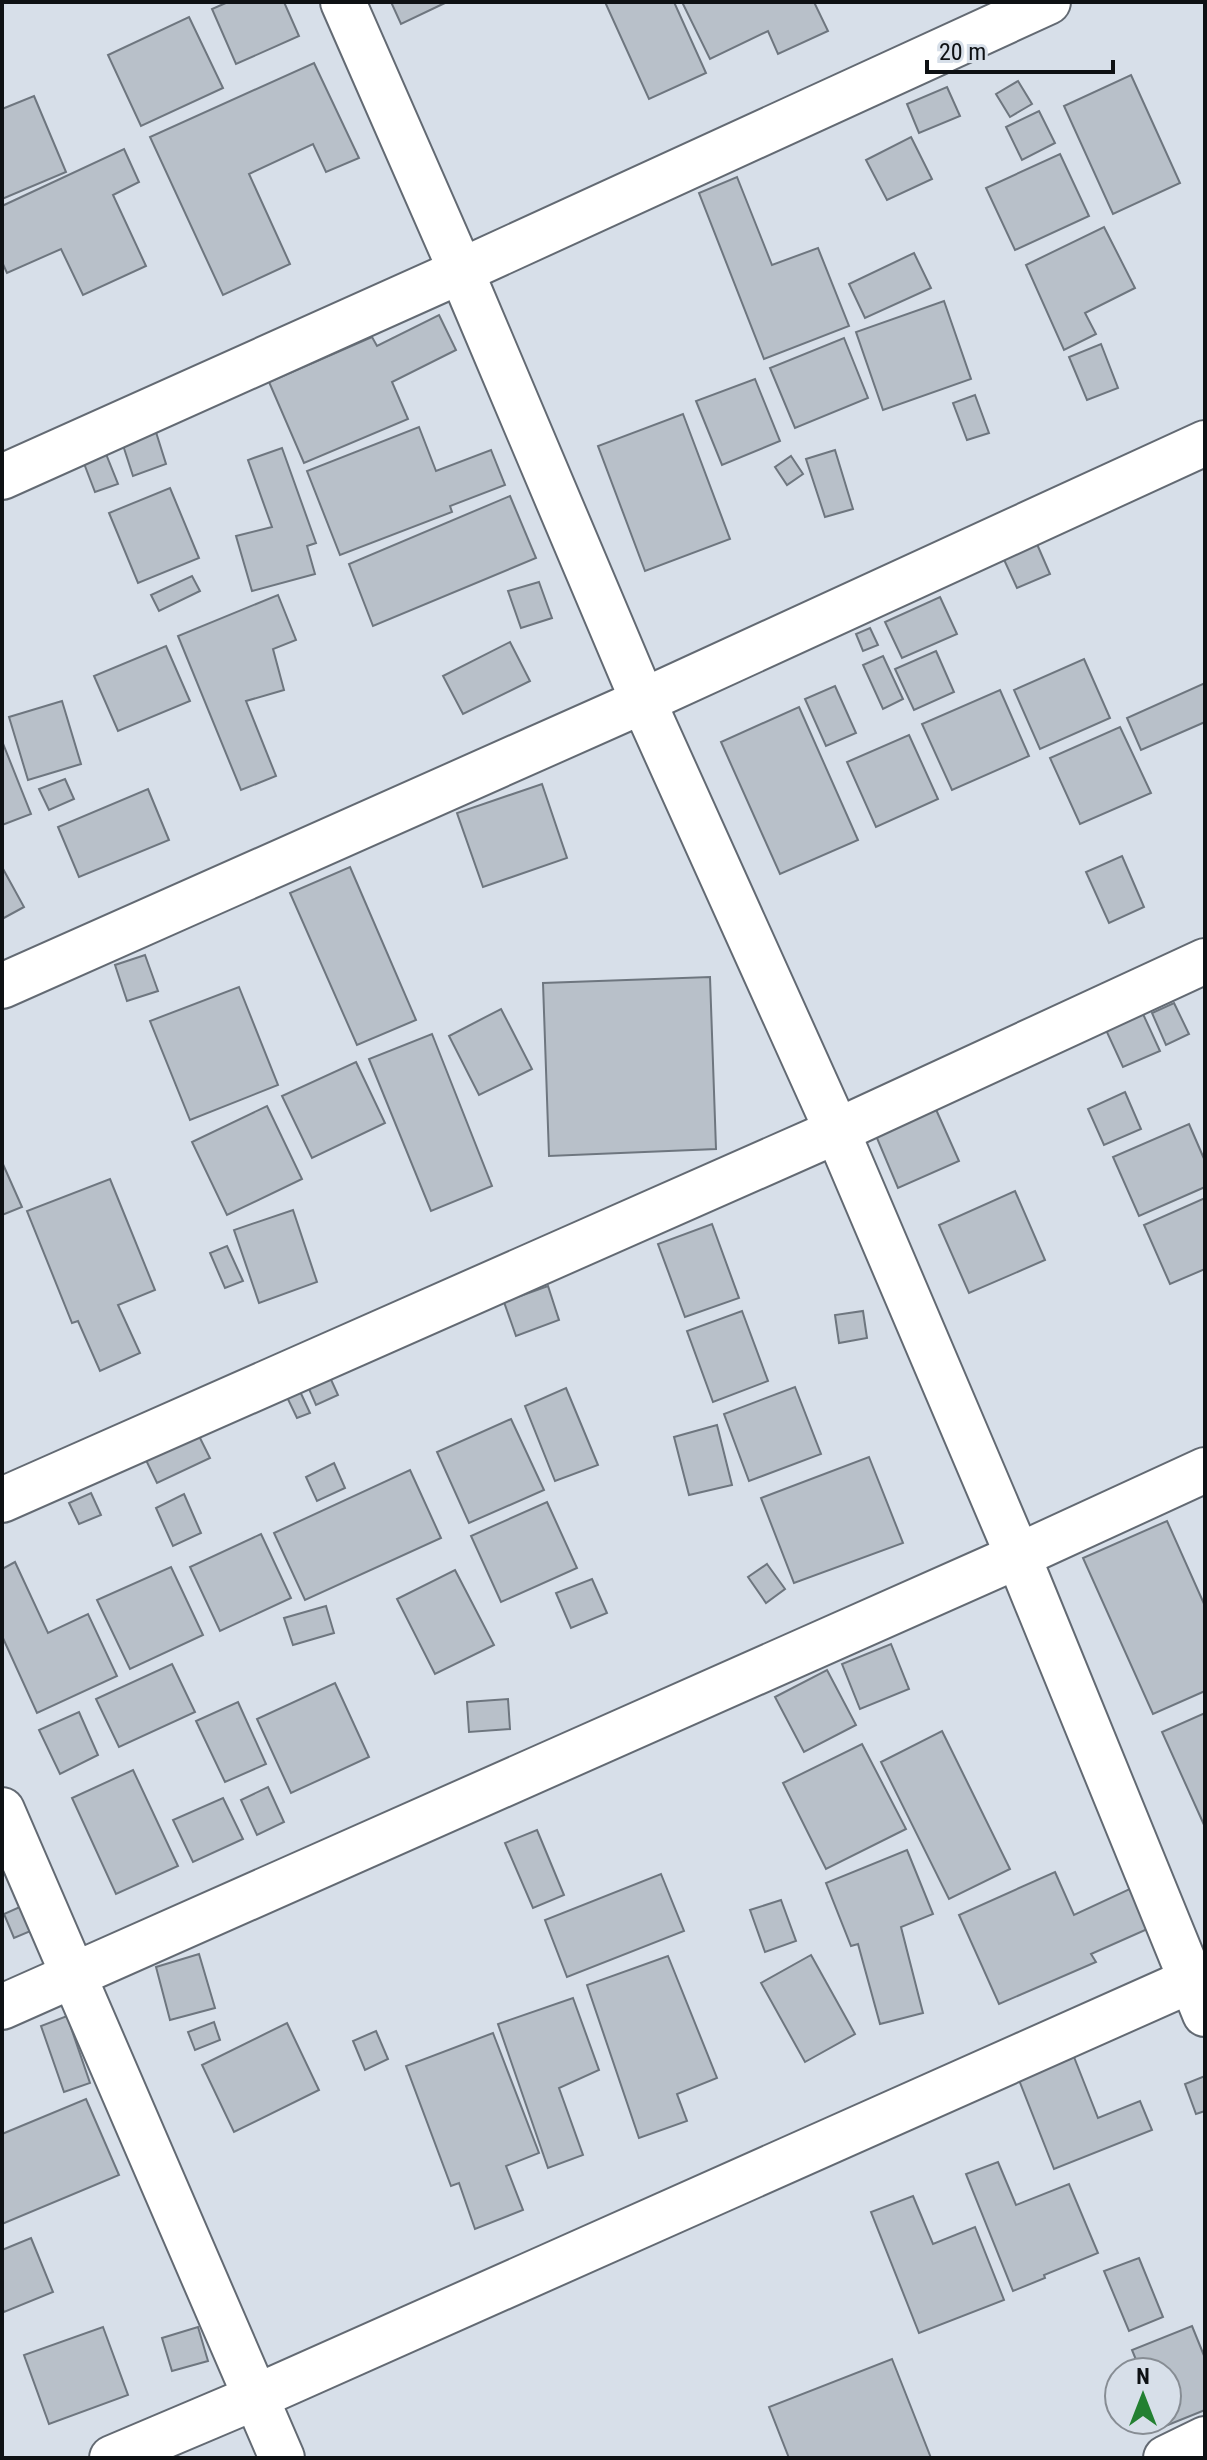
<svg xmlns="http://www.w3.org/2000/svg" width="1207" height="2460" viewBox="0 0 1207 2460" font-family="'Roboto Condensed',sans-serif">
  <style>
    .building { fill: #b8c0c9; stroke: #6e767f; stroke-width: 2 }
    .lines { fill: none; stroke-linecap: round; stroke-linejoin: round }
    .minor-casing { stroke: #636a73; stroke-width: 48 }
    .minor { stroke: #fff; stroke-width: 44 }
  </style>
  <rect width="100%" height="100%" fill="#d7dfe9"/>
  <g class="building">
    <path d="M228 2H284L299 36 236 64 212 9Z"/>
    <path d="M391 2H447L401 24Z"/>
    <path d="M605 2H674L706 73 649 99Z"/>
    <path d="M682 2H814L828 31 778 54 768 31 710 59Z"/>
    <path d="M189 17 223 88 141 126 108 55Z"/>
    <path d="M314 63 359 158 326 172 313 144 249 174 290 264 223 295 150 137Z"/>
    <path d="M1131 75 1180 183 1113 214 1064 106Z"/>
    <path d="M1018 81 1032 104 1010 117 996 94Z"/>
    <path d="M947 87 960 116 919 133 907 104Z"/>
    <path d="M34 96 66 172 2 199V109Z"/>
    <path d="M1039 111 1055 143 1022 160 1006 127Z"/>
    <path d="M911 137 932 179 887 200 866 160Z"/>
    <path d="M124 149 139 182 113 195 146 266 83 295 61 249 7 273 2 262V206Z"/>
    <path d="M1060 154 1089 216 1015 250 986 188Z"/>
    <path d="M737 177 772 265 818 248 849 326 764 359 699 193Z"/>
    <path d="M1104 227 1135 288 1085 313 1096 334 1064 350 1026 265Z"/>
    <path d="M914 253 931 288 865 318 849 284Z"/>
    <path d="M944 301 971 379 883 410 856 332Z"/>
    <path d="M439 315 456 350 392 382 408 419 304 463 269 382 372 337 377 346Z"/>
    <path d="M844 338 868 398 795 428 770 368Z"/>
    <path d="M1101 344 1118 388 1087 400 1069 357Z"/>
    <path d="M755 379 780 441 722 465 696 401Z"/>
    <path d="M975 395 989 433 967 440 953 403Z"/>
    <path d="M683 414 730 539 645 571 598 446Z"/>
    <path d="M419 427 436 471 491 450 505 485 450 506 452 512 340 555 307 471Z"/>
    <path d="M155 429 166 464 133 476 121 439Z"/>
    <path d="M102 444 118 484 95 492 80 453Z"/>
    <path d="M282 448 316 543 307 546 315 574 252 591 236 536 272 527 248 460Z"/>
    <path d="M835 450 853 509 825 517 806 459Z"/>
    <path d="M791 456 803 474 787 485 775 467Z"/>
    <path d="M170 488 199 558 138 583 109 513Z"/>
    <path d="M510 496 536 558 373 626 349 564Z"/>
    <path d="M1033 535 1050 574 1017 588 1000 551Z"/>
    <path d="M192 576 200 591 159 611 151 595Z"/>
    <path d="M539 582 552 618 521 628 508 591Z"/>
    <path d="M278 595 296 640 273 649 284 690 246 701 276 776 241 790 178 636Z"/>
    <path d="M940 597 957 634 902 658 885 622Z"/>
    <path d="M870 628 878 645 863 651 856 634Z"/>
    <path d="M510 642 530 681 463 714 443 676Z"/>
    <path d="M166 646 190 701 118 731 94 676Z"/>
    <path d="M936 651 954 692 914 710 895 669Z"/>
    <path d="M883 656 903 699 883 709 863 665Z"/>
    <path d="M1084 659 1110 718 1040 749 1014 690Z"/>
    <path d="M1205 683V722L1141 750 1127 718Z"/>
    <path d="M835 686 856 733 826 746 805 699Z"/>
    <path d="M1000 690 1029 756 952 790 922 724Z"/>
    <path d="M62 701 81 764 28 780 9 717Z"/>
    <path d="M799 707 858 840 780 874 721 742Z"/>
    <path d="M1120 727 1151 793 1080 824 1050 758Z"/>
    <path d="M909 735 938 799 876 827 847 762Z"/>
    <path d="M2 741 31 814 2 825Z"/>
    <path d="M65 779 74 799 49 810 39 789Z"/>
    <path d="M542 784 567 858 483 887 457 813Z"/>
    <path d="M148 789 169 840 79 877 58 827Z"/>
    <path d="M1122 856 1144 907 1109 923 1086 872Z"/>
    <path d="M2 867 24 907 2 919Z"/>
    <path d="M350 867 416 1020 357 1045 290 893Z"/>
    <path d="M145 955 158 991 127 1001 115 965Z"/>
    <path d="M710 977 716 1149 549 1156 543 983Z"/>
    <path d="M239 987 278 1085 190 1120 150 1021Z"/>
    <path d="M1174 1003 1189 1034 1166 1045 1152 1013Z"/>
    <path d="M501 1009 532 1069 479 1095 449 1036Z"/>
    <path d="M1143 1014 1160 1051 1123 1067 1106 1030Z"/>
    <path d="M432 1034 492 1186 431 1211 369 1059Z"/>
    <path d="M356 1062 385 1123 312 1158 282 1096Z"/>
    <path d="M1125 1092 1141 1129 1104 1145 1088 1109Z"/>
    <path d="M934 1105 959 1161 898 1188 874 1131Z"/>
    <path d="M267 1106 302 1179 227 1215 192 1142Z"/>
    <path d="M1189 1124 1205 1161V1187L1139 1216 1113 1157Z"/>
    <path d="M2 1162 22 1207 2 1215Z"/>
    <path d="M110 1179 155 1290 118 1305 140 1353 100 1371 78 1321 72 1323 27 1211Z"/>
    <path d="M1015 1191 1045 1260 969 1293 939 1225Z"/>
    <path d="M1205 1198V1269L1170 1284 1144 1225Z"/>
    <path d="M293 1210 317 1282 259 1303 234 1230Z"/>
    <path d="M712 1224 739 1298 685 1317 658 1244Z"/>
    <path d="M227 1246 243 1281 225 1288 210 1253Z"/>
    <path d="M548 1286 559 1320 516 1336 504 1302Z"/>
    <path d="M742 1311 768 1381 713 1402 687 1331Z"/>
    <path d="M863 1311 867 1338 839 1343 835 1315Z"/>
    <path d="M328 1373 338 1395 316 1405 306 1382Z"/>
    <path d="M298 1387 310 1413 297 1418 285 1393Z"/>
    <path d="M795 1387 821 1454 749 1481 724 1414Z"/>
    <path d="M566 1388 598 1465 555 1481 525 1406Z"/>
    <path d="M511 1419 544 1490 469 1523 437 1452Z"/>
    <path d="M717 1425 732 1485 689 1495 674 1437Z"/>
    <path d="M198 1434 210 1458 157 1483 145 1458Z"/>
    <path d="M869 1457 903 1543 794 1583 761 1498Z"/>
    <path d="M334 1463 345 1488 317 1501 306 1477Z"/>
    <path d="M410 1470 441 1538 305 1600 274 1533Z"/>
    <path d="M91 1493 101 1515 79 1524 69 1503Z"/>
    <path d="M184 1494 201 1533 173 1546 156 1508Z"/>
    <path d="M547 1502 577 1568 501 1602 471 1536Z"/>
    <path d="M1167 1521 1205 1606V1691L1153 1714 1083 1558Z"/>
    <path d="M261 1534 291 1598 220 1631 190 1567Z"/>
    <path d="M15 1562 48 1633 88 1614 117 1676 37 1713 2 1636V1569Z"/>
    <path d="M767 1564 785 1589 766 1603 748 1577Z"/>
    <path d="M171 1567 203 1635 130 1669 97 1600Z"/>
    <path d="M455 1570 494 1645 435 1674 397 1599Z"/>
    <path d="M592 1579 607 1613 571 1628 556 1593Z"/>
    <path d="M326 1606 334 1633 293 1645 284 1618Z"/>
    <path d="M891 1644 909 1689 860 1709 842 1664Z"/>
    <path d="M172 1664 195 1712 119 1747 96 1699Z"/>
    <path d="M827 1670 856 1725 804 1752 775 1697Z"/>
    <path d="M335 1683 369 1757 291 1793 257 1719Z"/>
    <path d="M508 1699 510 1729 469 1732 467 1702Z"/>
    <path d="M238 1702 266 1764 225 1782 196 1721Z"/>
    <path d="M79 1712 98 1755 60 1774 39 1730Z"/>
    <path d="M1205 1713V1827L1162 1732Z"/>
    <path d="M942 1731 1010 1869 949 1899 881 1762Z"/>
    <path d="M862 1744 906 1829 826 1869 783 1783Z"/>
    <path d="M133 1770 178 1866 116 1894 72 1798Z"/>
    <path d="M268 1787 284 1822 257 1835 241 1800Z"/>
    <path d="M223 1798 243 1839 193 1862 173 1820Z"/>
    <path d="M537 1830 564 1895 533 1908 505 1843Z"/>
    <path d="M907 1850 933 1914 901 1927 923 2013 880 2024 858 1944 851 1946 826 1883Z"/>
    <path d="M1055 1872 1074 1915 1134 1887 1152 1927 1091 1954 1096 1962 999 2004 959 1915Z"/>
    <path d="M661 1874 684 1931 567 1977 545 1920Z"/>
    <path d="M781 1900 796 1941 765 1952 750 1910Z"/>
    <path d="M22 1906 33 1930 14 1938 4 1914Z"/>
    <path d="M199 1954 215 2008 170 2020 156 1967Z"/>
    <path d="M811 1955 855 2034 805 2062 761 1983Z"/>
    <path d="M668 1956 717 2078 677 2094 687 2121 639 2138 587 1985Z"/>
    <path d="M573 1998 599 2070 559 2088 583 2155 548 2168 498 2024Z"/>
    <path d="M67 2016 90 2083 64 2092 41 2026Z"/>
    <path d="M214 2022 220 2040 195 2050 188 2032Z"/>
    <path d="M287 2023 319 2090 234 2132 202 2065Z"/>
    <path d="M376 2031 388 2059 365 2070 353 2041Z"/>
    <path d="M493 2033 539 2153 506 2166 523 2210 475 2229 459 2183 451 2186 406 2066Z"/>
    <path d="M1074 2057 1098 2118 1140 2101 1152 2130 1054 2169 1019 2080Z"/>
    <path d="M1205 2076V2111L1196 2114 1185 2084Z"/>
    <path d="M86 2099 119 2175 2 2224V2134Z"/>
    <path d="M998 2162 1016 2205 1069 2184 1098 2253 1044 2275 1045 2278 1013 2291 966 2174Z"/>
    <path d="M913 2196 933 2244 975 2227 1004 2300 919 2333 871 2212Z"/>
    <path d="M31 2238 53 2292 4 2312 2 2307V2250Z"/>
    <path d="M1139 2258 1163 2317 1129 2331 1104 2271Z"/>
    <path d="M1192 2326 1205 2358V2410L1163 2427 1160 2420H1167V2372H1141L1132 2350Z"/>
    <path d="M103 2327 128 2395 49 2424 24 2355Z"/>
    <path d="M198 2327 208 2361 172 2371 162 2338Z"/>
    <path d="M892 2359 931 2458H789L769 2407Z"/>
  </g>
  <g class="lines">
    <g class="minor-casing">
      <g id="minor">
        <path d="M343 2 461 271 643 701 837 1131 1018 1556 1205 2014"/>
        <path d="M2 477 461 271 1048 2"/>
        <path d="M2 986 643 701 1205 443"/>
        <path d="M2 1500 837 1131 1205 961"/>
        <path d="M2 1810 282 2458"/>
        <path d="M2 2007 1018 1556 1205 1470"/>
        <path d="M112 2458 256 2397 1205 1974"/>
        <path d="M1166 2458 1205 2439"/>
      </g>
    </g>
    <use href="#minor" class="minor"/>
  </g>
  <rect width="1207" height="2460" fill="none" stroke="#0e1114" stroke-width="8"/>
  <g transform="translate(1143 2396)"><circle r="38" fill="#d7dfe9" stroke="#878d94" stroke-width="2"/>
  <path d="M0-6L14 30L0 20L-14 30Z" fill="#238031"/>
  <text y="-12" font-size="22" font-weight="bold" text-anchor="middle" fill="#0e1114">N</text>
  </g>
  <path d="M927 60v12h186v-12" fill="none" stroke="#0e1114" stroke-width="4"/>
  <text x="939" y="60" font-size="24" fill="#0e1114" stroke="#d7dfe9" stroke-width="6" paint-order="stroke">20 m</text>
</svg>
